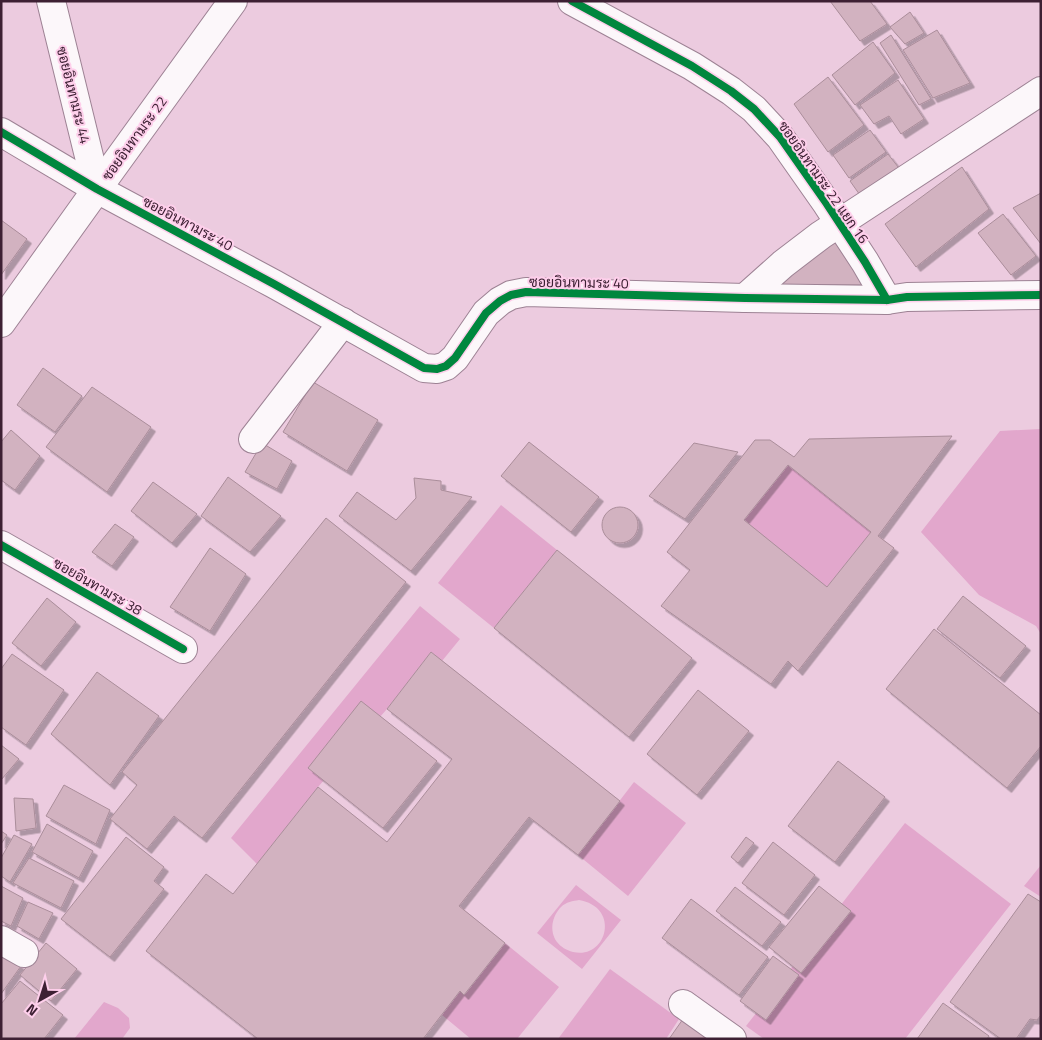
<svg xmlns="http://www.w3.org/2000/svg" width="1042" height="1040" viewBox="0 0 1042 1040" font-family="'Titillium Web',Sarabun,sans-serif">
  <style>
    .green { fill: #e2a7cc; fill-rule: evenodd }
    .building { fill: #d2b2c0; stroke: #aa8d9a; fill-rule: evenodd; filter: url(#shadow) }
    .lines { fill: none; stroke-linecap: round; stroke-linejoin: round }
    .minor-casing { stroke: #9d8294; stroke-width: 30 }
    .minor { stroke: #fcf7fa; stroke-width: 28 }
    .cycleway-casing { stroke: #fecfeb; stroke-width: 11 }
    .cycleway { stroke: #00873e; stroke-width: 8 }
    .labels { text-anchor: middle; dominant-baseline: central; stroke-width: 4; stroke-linejoin: round; paint-order: stroke }
    .street-label { font-size: 14px; fill: #3d2033; stroke: #fecfeb }
  </style>
  <defs>
    <filter id="shadow"><feDropShadow dx="4.5" dy="4.5" stdDeviation="0" flood-color="#0004"/></filter>
  </defs>
  <rect width="100%" height="100%" fill="#eccbdf"/>
  <g class="green">
    <path d="M1041 429V634L1036 626 979 595 921 532 1000 431Z"/>
    <path d="M788 465 871 532 827 587 744 520Z"/>
    <path d="M501 505 557 550 494 628 438 583Z"/>
    <path d="M420 606 460 639 442 661 431 652 387 709 318 787 257 864 231 838Z"/>
    <path d="M634 782 686 823 628 896 578 855Z"/>
    <path d="M905 823 1011 904 905 1039H764L746 1026Z"/>
    <path d="M1041 865V897L1024 886Z"/>
    <path d="M576 885 621 920 582 969 537 933ZM579 900C621 907 607 960 573 952 566 950 561 947 557 942 549 931 552 916 561 907 566 902 573 901 579 900Z"/>
    <path d="M505 943 559 987 517 1039H471L442 1015 460 991 465 994Z"/>
    <path d="M610 969 679 1019 666 1039H558Z"/>
    <path d="M104 1002 118 1008 129 1018 130 1028 122 1039H74Z"/>
  </g>
  <g class="building">
    <path d="M830 1H870L887 24 860 41Z"/>
    <path d="M910 12 924 33 905 44 890 27Z"/>
    <path d="M937 30 970 83 933 98 903 50Z"/>
    <path d="M891 35 931 99 919 105 880 43Z"/>
    <path d="M873 42 895 73 855 105 832 75Z"/>
    <path d="M828 77 864 125 828 152 794 104Z"/>
    <path d="M898 80 924 119 901 134 889 116 874 124 860 105Z"/>
    <path d="M870 130 886 152 849 178 833 155Z"/>
    <path d="M888 154 902 172 862 198 850 181Z"/>
    <path d="M962 167 989 209 916 267 885 224Z"/>
    <path d="M1041 193V244L1013 208Z"/>
    <path d="M1003 214 1036 256 1011 275 978 233Z"/>
    <path d="M1 220 27 239 1 275Z"/>
    <path d="M836 240 865 285H774Z"/>
    <path d="M43 368 82 396 55 432 17 405Z"/>
    <path d="M313 382 378 420 347 471 283 432Z"/>
    <path d="M92 387 151 427 107 492 46 447Z"/>
    <path d="M11 430 40 456 15 490 1 480V442Z"/>
    <path d="M952 436 878 536 894 548 798 671 788 661 771 684 661 606 690 570 667 552 755 440H770L794 457 809 439ZM788 465 871 532 827 587 744 520Z"/>
    <path d="M529 442 599 497 571 532 501 476Z"/>
    <path d="M262 443 292 461 277 489 245 472Z"/>
    <path d="M694 443 738 452 685 519 649 496Z"/>
    <path d="M228 477 281 516 250 552 201 516Z"/>
    <path d="M414 478 441 481V490L472 497 411 571 339 516 357 492 396 520 416 498Z"/>
    <path d="M153 482 197 514 172 543 131 511Z"/>
    <circle cx="620" cy="525" r="18"/>
    <path d="M326 518 406 582 202 838 174 816 147 849 110 819 137 785 122 772Z"/>
    <path d="M115 524 134 537 112 566 92 552Z"/>
    <path d="M210 548 246 574 210 631 170 607Z"/>
    <path d="M557 550 692 658 629 737 494 628Z"/>
    <path d="M963 596 1026 646 1000 678 937 629Z"/>
    <path d="M47 598 76 622 41 666 12 643Z"/>
    <path d="M934 629 1041 715V746L1007 788 886 689Z"/>
    <path d="M431 652 620 801 578 855 529 817 459 906 505 943 464 995 460 991 423 1039H258L146 951 206 874 233 894 318 787 387 842 452 759 387 709Z"/>
    <path d="M12 654 64 690 26 745 1 727V669Z"/>
    <path d="M97 672 159 716 110 785 51 734Z"/>
    <path d="M698 690 749 731 697 795 647 754Z"/>
    <path d="M361 701 437 761 383 828 308 768Z"/>
    <path d="M1 745 19 759 1 780Z"/>
    <path d="M838 761 885 797 835 862 788 826Z"/>
    <path d="M64 785 110 810 96 844 46 816Z"/>
    <path d="M14 798 33 799 36 828 16 831Z"/>
    <path d="M47 824 93 851 79 878 32 852Z"/>
    <path d="M1 831 7 835 1 844Z"/>
    <path d="M14 835 32 844 10 882 1 876V858Z"/>
    <path d="M126 837 164 867 154 881 164 889 110 957 61 919Z"/>
    <path d="M746 837 754 843 738 863 731 857Z"/>
    <path d="M773 842 815 875 784 915 742 883Z"/>
    <path d="M29 858 74 881 61 908 13 883Z"/>
    <path d="M1 886 23 898 11 926 1 921Z"/>
    <path d="M819 886 851 911 801 973 769 947Z"/>
    <path d="M735 887 781 922 762 946 716 911Z"/>
    <path d="M1028 894 1041 902V1015L1037 1020 1030 1019 1016 1039H1001L950 1002Z"/>
    <path d="M691 899 768 957 739 995 662 938Z"/>
    <path d="M28 902 53 913 39 939 17 926Z"/>
    <path d="M46 943 77 969 51 1001 20 975Z"/>
    <path d="M1 952 21 966 1 994Z"/>
    <path d="M773 956 799 975 766 1020 740 1001Z"/>
    <path d="M20 981 63 1015 44 1039H1V1004Z"/>
    <path d="M943 1003 989 1036 987 1039H917Z"/>
    <path d="M683 1019 712 1039H669Z"/>
  </g>
  <g class="lines">
    <g class="minor-casing">
      <g id="minor">
        <path d="M51 1 97 189"/>
        <path d="M572 1 692 66 731 91 754 109 780 137 827 204 865 262 887 300"/>
        <path d="M1 132 97 189 274 284 424 368 437 369 446 366 455 358 486 313 500 301 511 295 526 292 745 298 887 300 907 297 1041 295"/>
        <path d="M745 298 783 264 821 235 1041 91"/>
        <path d="M1 323 97 189 233 1"/>
        <path d="M253 439 343 322"/>
        <path d="M1 545 183 649"/>
        <path d="M1 940 24 953"/>
        <path d="M683 1004 732 1039"/>
      </g>
    </g>
    <use href="#minor" class="minor"/>
    <g class="cycleway-casing">
      <g id="cycleway">
        <path d="M572 1 692 66 731 91 754 109 780 137 827 204 865 262 887 300"/>
        <path d="M1 132 97 189 274 284 424 368 437 369 446 366 455 358 486 313 500 301 511 295 526 292 745 298 887 300 907 297 1041 295"/>
        <path d="M1 545 183 649"/>
      </g>
    </g>
    <use href="#cycleway" class="cycleway"/>
  </g>
  <g class="labels">
    <g class="street-label">
      <text transform="translate(74 95) rotate(76)">ซอยอินทามระ 44</text>
      <text transform="translate(134 138) rotate(-54)">ซอยอินทามระ 22</text>
      <text transform="translate(824 182) rotate(55)">ซอยอินทามระ 22 แยก 16</text>
      <text transform="translate(188 223) rotate(28)">ซอยอินทามระ 40</text>
      <text transform="translate(579 282) rotate(1)">ซอยอินทามระ 40</text>
      <text transform="translate(98 586) rotate(30)">ซอยอินทามระ 38</text>
    </g>
  </g>
  <rect width="1042" height="1040" fill="none" stroke="#3d2033" stroke-width="5"/>
  <g transform="translate(40 1000) rotate(219)" stroke="#fecfeb" stroke-width="4" paint-order="stroke">
  <path d="M0-4L9 19L0 12L-9 19Z" fill="#3d2033"/>
  <text y="-8" font-size="14" font-weight="bold" text-anchor="middle" fill="#3d2033">N</text>
  </g>
</svg>
